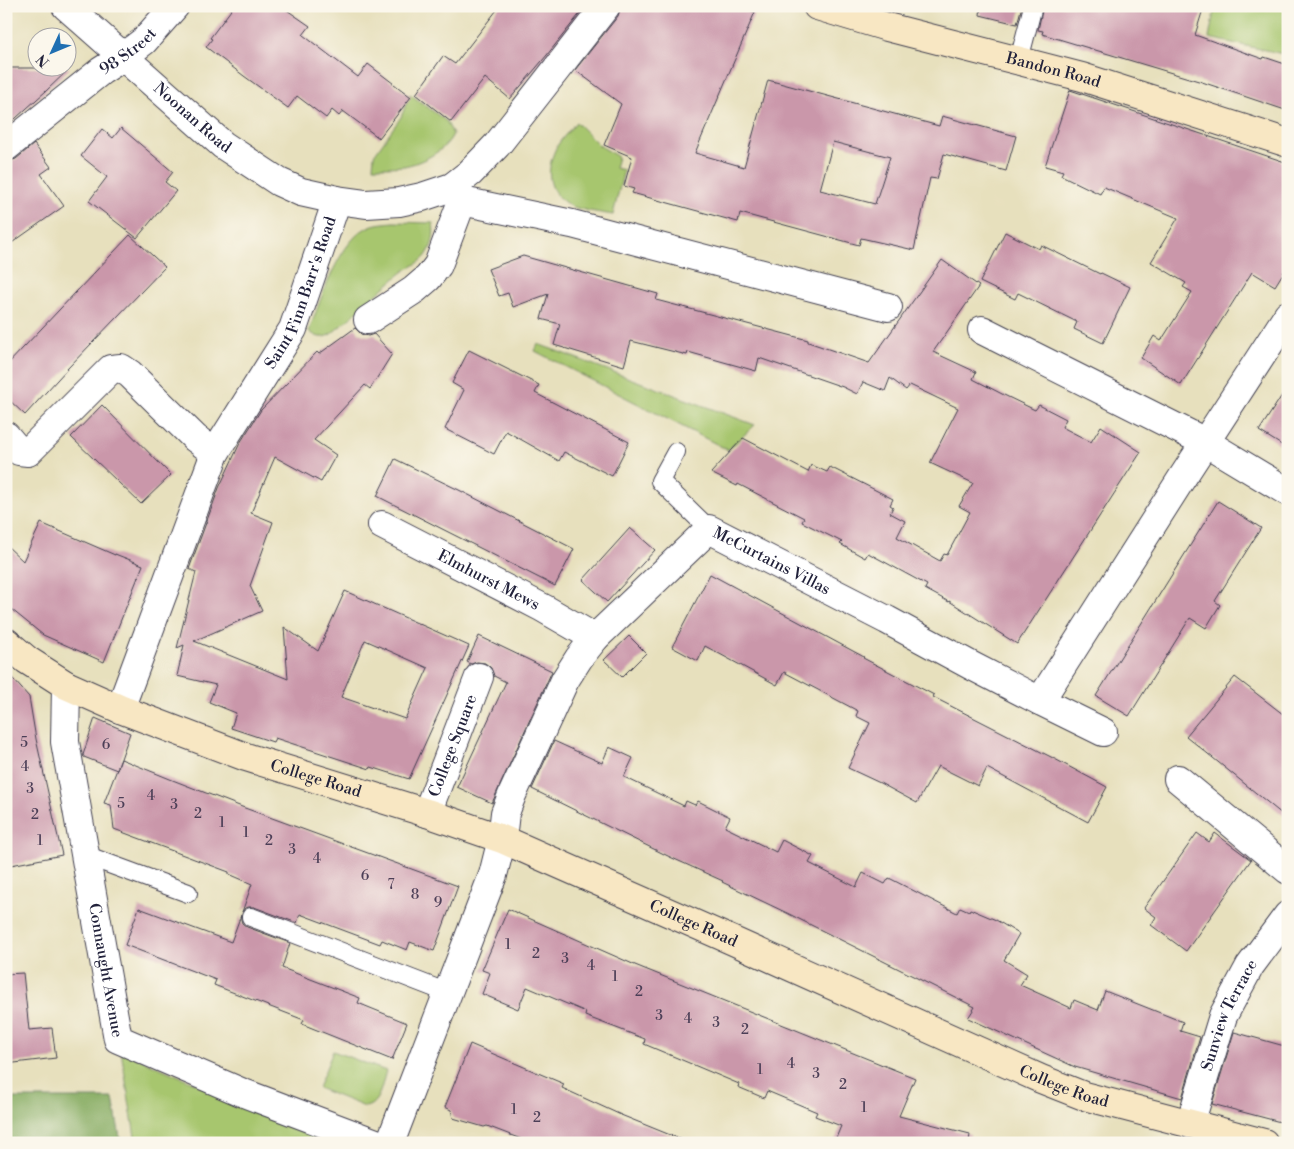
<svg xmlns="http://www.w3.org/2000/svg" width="1294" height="1149" viewBox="0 0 1294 1149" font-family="'Libre Bodoni',serif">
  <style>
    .green { fill: #a7c66e; stroke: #647454 }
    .forest { fill: #85ab61; stroke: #54664e }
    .building { fill: #ca97aa; fill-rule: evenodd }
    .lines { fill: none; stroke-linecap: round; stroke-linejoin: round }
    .lane-casing { stroke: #403e4e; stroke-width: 20 }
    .street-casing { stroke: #403e4e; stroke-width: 30 }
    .secondary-casing { stroke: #403e4e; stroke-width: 30 }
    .lane { stroke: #fff; stroke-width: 18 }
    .street { stroke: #fff; stroke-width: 28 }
    .secondary { stroke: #f8e7c3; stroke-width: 28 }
    .labels { text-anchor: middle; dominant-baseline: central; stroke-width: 4.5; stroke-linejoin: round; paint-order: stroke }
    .number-label { font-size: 14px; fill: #4c3f57 }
    .street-label { font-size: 16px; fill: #22223b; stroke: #fbf7ec }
  </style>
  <rect width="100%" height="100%" fill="#fbf7ec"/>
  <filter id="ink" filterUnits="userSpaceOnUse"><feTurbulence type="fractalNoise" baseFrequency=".02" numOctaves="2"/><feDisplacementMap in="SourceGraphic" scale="10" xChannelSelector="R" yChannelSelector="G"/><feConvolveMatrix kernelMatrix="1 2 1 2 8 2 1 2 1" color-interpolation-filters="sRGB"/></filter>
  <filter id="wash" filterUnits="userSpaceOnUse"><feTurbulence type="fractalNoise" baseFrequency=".0096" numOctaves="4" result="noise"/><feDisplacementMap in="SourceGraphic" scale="20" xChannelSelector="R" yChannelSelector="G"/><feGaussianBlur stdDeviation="1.12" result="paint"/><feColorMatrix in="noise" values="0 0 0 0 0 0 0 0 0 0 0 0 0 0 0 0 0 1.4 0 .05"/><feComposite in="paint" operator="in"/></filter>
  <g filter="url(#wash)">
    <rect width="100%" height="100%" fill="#e7e0bd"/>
    <g class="green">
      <path d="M1215 6H1288V55L1209 38Z"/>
      <path d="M410 94 446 121 453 134C446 151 421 163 404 166 394 167 383 167 373 167L374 155 401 117Z"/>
      <path d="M576 122 599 145 618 157 615 168 624 170 613 215C602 213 580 210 571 206 546 193 545 169 557 146 562 138 570 130 576 122Z"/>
      <path d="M393 222 433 223C435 235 433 247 425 257 419 264 407 268 399 275 376 294 355 315 331 334 322 339 317 338 309 331 320 302 340 235 373 225 379 223 386 223 393 222Z"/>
      <path d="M538 344 755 425 728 450 535 351Z"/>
      <path d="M121 1051 334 1143H136Z"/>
      <path d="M333 1051 386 1071C382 1083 380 1105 365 1107L318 1088Z"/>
    </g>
    <path class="forest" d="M6 1098H113L121 1143H16L6 1138Z"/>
    <g id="blocks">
      <g class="building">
        <path d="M234 6H281L310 26 303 35 358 77 368 64 411 97 379 138 343 111 339 116 332 110 326 118 297 96 288 108 244 76 206 47 212 39 210 38Z"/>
        <path d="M500 6H586L547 55 510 99 485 78 451 122 416 94 443 56 455 64Z"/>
        <path d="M621 6H736L755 12 695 153 744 167 768 80 939 126 942 116 1016 136 1006 171 944 154 937 179 930 178 914 250 861 238 859 245 740 213 738 222 632 193 634 189 624 186 632 157 604 145 621 104 575 70 618 16ZM833 142 890 157 875 204 820 190Z"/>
        <path d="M981 6H1022L1017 24 980 15Z"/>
        <path d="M1043 6H1204L1195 35 1263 59 1264 57 1288 65V111L1202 82 1042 34 1043 31 1038 30Z"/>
        <path d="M6 68H70L46 91 6 127Z"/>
        <path d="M1070 90 1288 163V265L1275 286 1252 272 1181 385 1141 358 1154 336 1161 341 1192 292 1183 287 1186 283 1151 262 1178 218 1104 187 1100 194 1061 175 1063 171 1045 166Z"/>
        <path d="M121 128 173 172 165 182 176 191 137 238 89 201 107 177 81 156 102 129 113 138Z"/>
        <path d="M34 144 51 167 41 174 64 206 6 247V162L16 159Z"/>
        <path d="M1005 232 1039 249 1041 245 1100 274 1101 273 1130 287 1103 343 1074 329 1077 322 1018 293 1015 299 980 282Z"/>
        <path d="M130 235 165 267 68 368 25 415 6 397V366Z"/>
        <path d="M523 256 658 294 656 300 808 340V342L869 363 942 260 979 286 933 352 976 372 973 379 1004 395 1035 410 1039 405 1066 419 1062 427 1091 442 1101 426 1141 452 1017 644 949 601V602L925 589 927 585 868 553 865 558 840 544 842 542 802 522 804 518 738 484 737 486 711 473 743 438 808 472 811 465 827 472 830 467 893 499 890 505 893 507 890 513 905 521 897 537 940 561 944 554 947 555 970 512 959 506 973 483 930 463 958 408 910 385 906 390 890 378 885 391 863 382 857 394 843 387 759 358 756 371 688 352 687 355 631 341 624 366 554 345 560 324 541 319 548 294 513 307 508 293 499 296 488 269Z"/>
        <path d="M355 328 361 334 368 336 374 334 392 354 370 389 365 385 314 440 336 455 321 482 275 457 251 513 273 522 250 586 262 611 194 641 288 679 284 627 318 651 345 591 469 646 409 779 371 767 370 769 275 738 273 742 231 728 236 713 209 702 216 685 177 676 184 645 177 648 196 572 189 569 219 488 240 443 261 410 317 352 319 354ZM365 640 428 668 405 719 341 697Z"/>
        <path d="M469 350 539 385 535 393 629 442 612 476 564 452 559 461 506 431 494 454 445 429 464 390 452 383Z"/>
        <path d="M1288 386V449L1259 431Z"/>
        <path d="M102 405 171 475 141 504 71 437Z"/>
        <path d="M395 459 459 490 574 549 555 586 377 496Z"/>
        <path d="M1218 501 1261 528 1215 601 1220 605 1206 628 1190 618 1129 716 1096 696Z"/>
        <path d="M41 523 115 555V554L143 565 104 662 43 635 6 605V545L23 561Z"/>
        <path d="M630 528 655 550 607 602 583 580Z"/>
        <path d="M710 574 864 657 863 658 934 695 933 697 1051 757 1107 787 1088 822 987 768 978 786 938 766 917 803 880 783 848 768 870 723 856 716 858 711 784 672 777 685 705 646 698 661 672 647Z"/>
        <path d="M479 636 552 671 492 803 457 787 506 682 494 676 491 668 485 663 477 662 471 664 467 662Z"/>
        <path d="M629 636 646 653 622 677 604 660Z"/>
        <path d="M6 671 29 697 36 739 62 855 6 866Z"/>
        <path d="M1235 677 1288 718V819L1186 736Z"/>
        <path d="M95 718 130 733 117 770 84 757 83 755Z"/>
        <path d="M554 741 602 763 609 747 633 758 624 777 684 806 686 801 695 805 698 801 730 817 725 827 776 852 782 840 813 856 809 863 856 887 863 873 885 884 889 878 957 913 960 907 969 911 970 909 996 920 1019 934 1004 960 1027 974 1020 985 1071 1008 1074 1000 1098 1010 1105 991 1183 1022 1180 1031 1200 1037 1182 1098 1075 1067 968 1018 975 1007 787 913 722 882 723 881 670 857 532 789Z"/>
        <path d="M121 759 170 779 242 807 458 886 434 951 410 942 407 950 382 940 380 944 300 914 297 923 254 907H249L245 908 242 912 252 884 229 874V872L114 829 111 805 104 803Z"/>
        <path d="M1197 833 1209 842 1215 833 1251 860 1186 951 1151 925 1156 917 1144 908Z"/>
        <path d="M139 908 231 942 241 915V919L242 923 247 927 290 943 282 968 360 998 358 1003 407 1023 392 1060 302 1024 304 1020 214 985 216 980 125 945Z"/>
        <path d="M508 909 635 965 915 1078 899 1116 970 1134 969 1143H834L841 1126 815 1116 817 1112 767 1091 764 1098 738 1087 739 1084 644 1044 645 1039 585 1016 586 1012 527 987 518 1009 482 994 490 973 482 970Z"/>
        <path d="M23 973 29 1030 52 1028 56 1058 6 1064V974Z"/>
        <path d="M1234 1032 1288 1047V1124L1212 1104Z"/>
        <path d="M470 1044 564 1084 562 1088 621 1115 690 1143H522L521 1139 487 1126 484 1127 453 1118 451 1110 445 1107Z"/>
      </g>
    </g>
  </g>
  <g filter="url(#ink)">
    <use href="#blocks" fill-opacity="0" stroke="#403e4e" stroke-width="1"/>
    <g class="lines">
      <g class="lane-casing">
        <g id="lane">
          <path d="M1019 60 1033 6"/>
          <path d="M676 452 660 481 709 529"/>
          <path d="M85 855 188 893"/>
          <path d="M251 917 448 993"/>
        </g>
      </g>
      <g class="street-casing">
        <g id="street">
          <path id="s1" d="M66 6 223 145 279 182 301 192 337 200 366 204 399 202 422 197 452 187 470 173 497 145 606 6"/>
          <path id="s2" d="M6 147 101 71 123 57 144 41 175 6"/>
          <path d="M452 187 462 201 572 224 888 307"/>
          <path d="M368 320 414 290 428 278 438 265 462 201"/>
          <path d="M982 330 1205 442 1288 492"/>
          <path d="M6 436 19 451 28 452 111 369 121 368 130 374 195 438 215 453"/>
          <path id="s3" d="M382 525 543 608 595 638"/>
          <path id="s4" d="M66 685 65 742 118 1039 241 1092 376 1143"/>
          <path d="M1040 701 1103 732"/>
          <path id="s5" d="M120 709 215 453 293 329 337 200"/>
          <path d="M1178 779 1288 870"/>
          <path id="s6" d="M427 813 479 677"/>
          <path id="s7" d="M1190 1124 1223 1016 1250 966 1288 915"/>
          <path id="s8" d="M390 1143 493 875 502 839 505 813 512 795 565 680 579 658 595 638 709 529 887 620 972 666 1040 701 1182 478 1288 315"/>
        </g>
      </g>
      <g class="secondary-casing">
        <g id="secondary">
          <path id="s9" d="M817 6 887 27 1082 77 1288 143"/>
          <path id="s10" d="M6 642 27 660 66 685 120 709 246 757 427 813 502 839 731 940 1041 1079 1084 1096 1264 1143"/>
        </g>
      </g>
      <use href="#lane" class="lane"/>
      <use href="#street" class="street"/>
      <use href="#secondary" class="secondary"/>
    </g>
  </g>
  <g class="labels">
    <g class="number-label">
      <text x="24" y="743">5</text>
      <text x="106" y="745">6</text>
      <text x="25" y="767">4</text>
      <text x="30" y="789">3</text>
      <text x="151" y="796">4</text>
      <text x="121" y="804">5</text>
      <text x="174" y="805">3</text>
      <text x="198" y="814">2</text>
      <text x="35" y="815">2</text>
      <text x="222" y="823">1</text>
      <text x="246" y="833">1</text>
      <text x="40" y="841">1</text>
      <text x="269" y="841">2</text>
      <text x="292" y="850">3</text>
      <text x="317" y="859">4</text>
      <text x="365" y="876">6</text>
      <text x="391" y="885">7</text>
      <text x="415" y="895">8</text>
      <text x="438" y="903">9</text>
      <text x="508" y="945">1</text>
      <text x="536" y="954">2</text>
      <text x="565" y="959">3</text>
      <text x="591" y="966">4</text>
      <text x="615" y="977">1</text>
      <text x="639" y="992">2</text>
      <text x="659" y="1016">3</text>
      <text x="688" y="1019">4</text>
      <text x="716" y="1023">3</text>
      <text x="745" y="1030">2</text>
      <text x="791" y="1064">4</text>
      <text x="760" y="1070">1</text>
      <text x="816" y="1074">3</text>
      <text x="843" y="1085">2</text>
      <text x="864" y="1108">1</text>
      <text x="514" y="1110">1</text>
      <text x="537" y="1118">2</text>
    </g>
    <g class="street-label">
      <text stroke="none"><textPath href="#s2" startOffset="155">98 Street</textPath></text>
      <text stroke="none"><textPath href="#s9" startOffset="245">Bandon Road</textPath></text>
      <text stroke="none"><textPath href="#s1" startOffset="169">Noonan Road</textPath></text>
      <text stroke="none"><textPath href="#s5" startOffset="456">Saint Finn Barr's Road</textPath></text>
      <text stroke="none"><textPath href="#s8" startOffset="776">McCurtains Villas</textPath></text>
      <text stroke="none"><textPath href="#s3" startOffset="120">Elmhurst Mews</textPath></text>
      <text stroke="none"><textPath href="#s6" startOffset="72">College Square</textPath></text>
      <text stroke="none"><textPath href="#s10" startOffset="341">College Road</textPath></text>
      <text stroke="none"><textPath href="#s10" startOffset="746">College Road</textPath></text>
      <text stroke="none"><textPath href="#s4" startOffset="289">Connaught Avenue</textPath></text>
      <text stroke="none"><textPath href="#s7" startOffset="116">Sunview Terrace</textPath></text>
      <text stroke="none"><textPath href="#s10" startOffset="1151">College Road</textPath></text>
    </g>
  </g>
  <rect width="1294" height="1149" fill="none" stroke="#fbf7ec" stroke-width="25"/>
  <g transform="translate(52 52) rotate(226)"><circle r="24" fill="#fbf7ec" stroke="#a4a2a5"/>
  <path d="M0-4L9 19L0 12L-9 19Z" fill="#1f6fb2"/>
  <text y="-8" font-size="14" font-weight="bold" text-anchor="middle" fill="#22223b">N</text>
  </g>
</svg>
